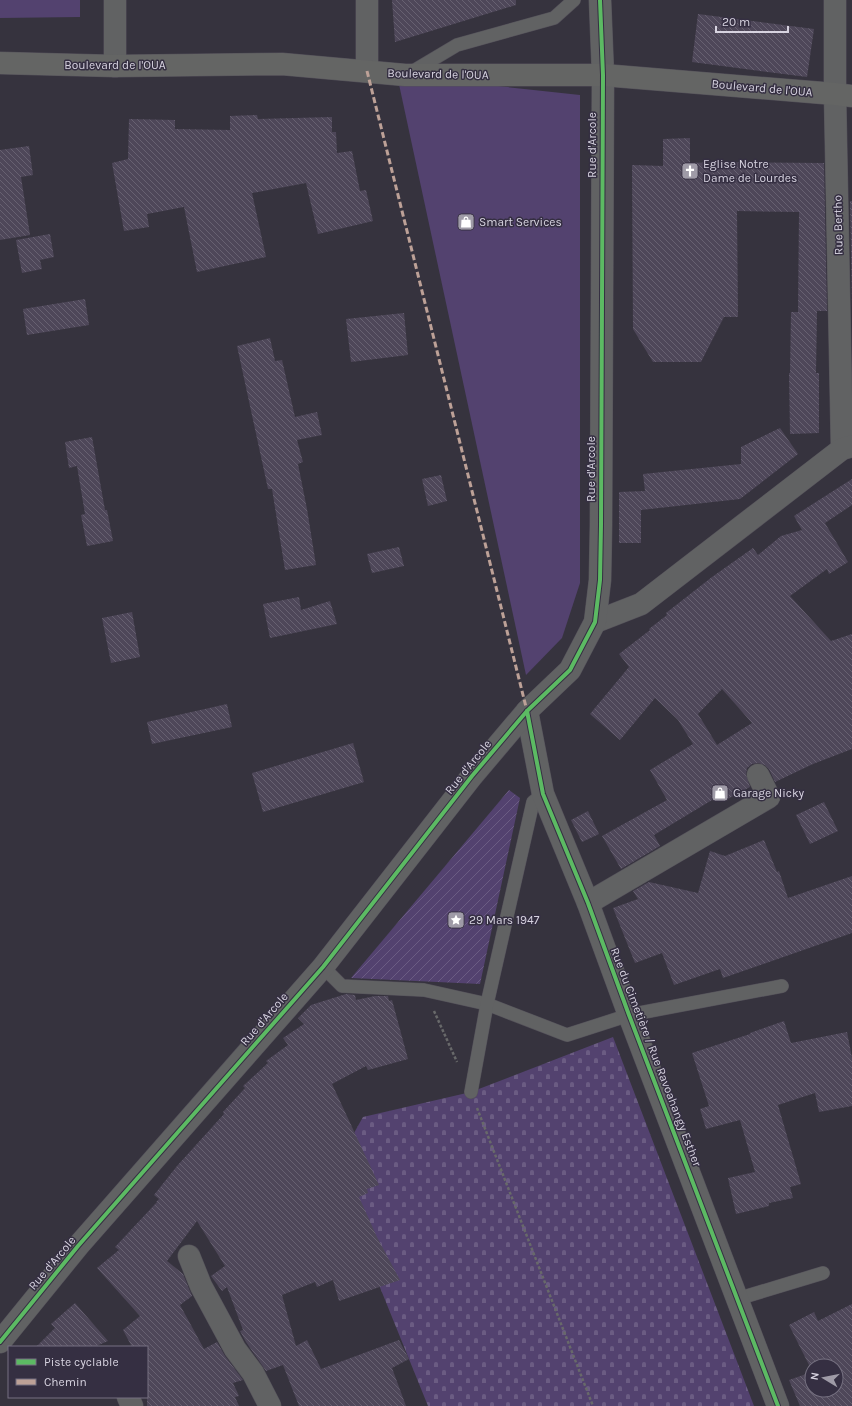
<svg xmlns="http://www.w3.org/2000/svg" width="852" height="1406" viewBox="0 0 852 1406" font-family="Karla,sans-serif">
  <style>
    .green { fill: #53426f }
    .cemetery { fill: url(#cemetery-stones) }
    .garden { fill: url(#garden-furrows) }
    .building { fill: url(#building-back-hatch); fill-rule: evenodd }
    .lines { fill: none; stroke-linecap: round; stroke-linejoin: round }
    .service-casing { stroke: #54515a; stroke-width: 14 }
    .minor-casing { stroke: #54515a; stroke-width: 23 }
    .tertiary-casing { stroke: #54515a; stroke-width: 23 }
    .secondary-casing { stroke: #54515a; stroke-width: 23 }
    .path { stroke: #68696a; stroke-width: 2.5; stroke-dasharray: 3 2; stroke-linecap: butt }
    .service { stroke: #616263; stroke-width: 13 }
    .minor { stroke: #616263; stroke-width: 22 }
    .tertiary { stroke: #616263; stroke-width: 22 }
    .secondary { stroke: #646564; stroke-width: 22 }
    .quiet { stroke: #bda197; stroke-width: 3; stroke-dasharray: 6 3; stroke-linecap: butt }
    .cycleway-casing { stroke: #352f42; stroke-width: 6 }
    .cycleway { stroke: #5cba63; stroke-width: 4 }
    .labels { text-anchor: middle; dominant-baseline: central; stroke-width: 3; stroke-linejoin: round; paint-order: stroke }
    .street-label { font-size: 12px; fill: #d7d3e0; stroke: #352f42 }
    .poi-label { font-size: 12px; fill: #d7d3e0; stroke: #352f42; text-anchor: start }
  </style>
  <defs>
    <pattern id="cemetery-stones" width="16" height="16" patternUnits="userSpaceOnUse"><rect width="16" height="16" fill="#53426f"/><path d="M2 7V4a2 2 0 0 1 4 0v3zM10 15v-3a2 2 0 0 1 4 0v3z" fill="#6b5c83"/></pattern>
    <pattern id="garden-furrows" width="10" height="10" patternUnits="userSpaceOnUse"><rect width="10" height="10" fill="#53426f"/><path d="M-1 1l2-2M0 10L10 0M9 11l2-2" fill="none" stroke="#6b5c83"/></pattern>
    <pattern id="building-back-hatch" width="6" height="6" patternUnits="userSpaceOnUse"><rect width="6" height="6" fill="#4e4759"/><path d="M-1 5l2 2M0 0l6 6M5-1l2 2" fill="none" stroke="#676171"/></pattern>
  </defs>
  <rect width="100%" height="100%" fill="#36333e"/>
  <g class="green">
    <path d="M0 0H80V17L0 18Z"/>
    <path d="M397 75 580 95V583L562 638 526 675Z"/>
  </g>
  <path class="cemetery" d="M613 1037 754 1406H428L347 1206 354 1133 363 1117 471 1092Z"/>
  <path class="garden" d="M509 790 520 798 480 984 351 978Z"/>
  <g class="building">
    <path d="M392 0H516V5L395 42Z"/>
    <path d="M698 14 814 29 807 77 692 62Z"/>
    <path d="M257 115 258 119 332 117V132H336L337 153 352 151 360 191 366 190 373 221 318 234 306 183 252 193 266 257 197 272 184 207 147 214 149 227 124 231 112 163 128 159 129 119 175 120V129L230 130V116Z"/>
    <path d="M690 138V163L716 162 824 163 827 311H817L816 373H819V433L790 434 789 373H790L791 312H798L799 212 737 211 738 317H724L701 362H653L633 329 632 165 663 166V139Z"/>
    <path d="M29 146 33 175 21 177 30 235 0 240V150Z"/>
    <path d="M850 201H852V309Z"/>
    <path d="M50 234 54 257 40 260 42 269 22 273 16 240Z"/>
    <path d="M85 299 89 325 27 335 23 309Z"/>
    <path d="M404 313 408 355 351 362 346 319Z"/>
    <path d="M270 338 275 361 282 360 295 417 317 412 322 435 297 440 303 462 298 464 307 509 316 565 285 570 272 489H268L237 346Z"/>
    <path d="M780 428 798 454 740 499 641 510V543H619V492L645 491 643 474 741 464V447Z"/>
    <path d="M92 437 105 510H107L113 541 87 546 81 515 85 514 77 466 69 468 65 442Z"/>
    <path d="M441 475 447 501 428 506 422 479Z"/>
    <path d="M852 479V505L825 523 848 562 829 574 827 569 790 596 831 641 852 634V749L813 764 775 782 769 769 765 765 758 763 752 764 747 768 746 774 750 787 724 801 727 791 654 835 660 846 621 869 602 836 667 800 650 770 693 744 678 720 655 698 620 740 590 714 629 667 619 654 650 630 649 629 667 615 666 613 712 577 753 548 758 555 781 536 802 530 794 516ZM722 689 752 723 717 745 698 714Z"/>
    <path d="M399 547 404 566 372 573 367 554Z"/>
    <path d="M299 597 301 610 330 601 337 624 270 638 263 604Z"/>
    <path d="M132 612 140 657 111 663 102 618Z"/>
    <path d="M227 704 232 727 152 744 147 722Z"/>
    <path d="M353 743 364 782 263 812 252 773Z"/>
    <path d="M824 802 838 831 810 844 796 815Z"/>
    <path d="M588 811 599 834 582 842 571 820Z"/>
    <path d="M764 840 777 872 779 871 788 898 852 876V933L723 978 720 969 674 985 662 953 635 963 613 908 638 899 633 891 649 882 698 893 710 851 725 856Z"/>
    <path d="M346 994 355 995 356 1000 375 996H388L389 1001 392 1000 408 1059 368 1070 366 1066 332 1084 379 1185 367 1189 368 1193 359 1197 377 1237 400 1280 339 1301 333 1280 317 1287 315 1282 282 1295 296 1346 307 1340 321 1369 399 1340 409 1359 392 1368 406 1406H299L283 1365 266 1371 246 1342 240 1331 243 1330 227 1287 222 1291 211 1276 225 1266 197 1221 167 1261 183 1274 192 1296 180 1305 204 1349 217 1342 225 1356 243 1380 233 1383 239 1396 235 1397 239 1406H147V1347H132L123 1330 140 1316 97 1268 119 1250 115 1247 157 1202H156L159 1199 154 1195 177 1166 224 1114 223 1112 245 1088 243 1086 268 1063 266 1061 288 1045 283 1038 304 1024 298 1018 311 1005Z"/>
    <path d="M784 1021 791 1043 847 1032 852 1058V1106L819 1112 815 1093 778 1105 801 1184 790 1187 793 1198 769 1203V1206L736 1214 728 1178 755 1172 740 1120 706 1129 700 1109 709 1106 692 1053 750 1034V1033Z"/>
    <path d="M75 1303 108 1341 94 1347H36L55 1328 51 1324Z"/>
    <path d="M852 1304V1406H800L789 1380 812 1372V1390H836V1366H812V1371L789 1325 814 1312 818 1321Z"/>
  </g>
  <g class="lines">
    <g class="service-casing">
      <g id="service">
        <path d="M410 73 457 45 554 18 574 0"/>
        <path d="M323 967 342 986 424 990 487 1004 567 1035 629 1015 782 986"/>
        <path d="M471 1092 487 1004 533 802 543 794"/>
        <path d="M737 1299 823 1273"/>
      </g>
    </g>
    <g class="minor-casing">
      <g id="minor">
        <path d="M835 0V94L842 449"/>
        <path d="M367 71V0"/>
        <path d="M595 622 641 604 842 449 852 446"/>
        <path d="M527 711 543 794 588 903 629 1015 778 1406"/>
        <path d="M588 903 769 797 758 775"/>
        <path d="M189 1256 201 1286 235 1349 253 1373 270 1406"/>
        <path d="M128 1397 132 1406"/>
      </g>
    </g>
    <g class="tertiary-casing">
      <g id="tertiary">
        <path d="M115 0V66"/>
        <path d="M0 1342 78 1246 323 967 472 776 527 711 570 670 595 622 600 580 601 525 603 75 600 0"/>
      </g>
    </g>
    <g class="secondary-casing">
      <path id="secondary" d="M0 63 115 66 282 64 405 75H603L835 94 852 96"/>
    </g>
    <g class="path">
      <path d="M434 1011 457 1062"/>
      <path d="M477 1108 593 1406"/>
    </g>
    <use href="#service" class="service"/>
    <use href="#minor" class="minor"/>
    <use href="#tertiary" class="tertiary"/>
    <use href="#secondary" class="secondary"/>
    <path class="quiet" d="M367 71 527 711"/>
    <g class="cycleway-casing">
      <g id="cycleway">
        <path d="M527 711 543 794 588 903 629 1015 778 1406"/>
        <path d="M0 1342 78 1246 323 967 472 776 527 711 570 670 595 622 600 580 601 525 603 75 600 0"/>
      </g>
    </g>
    <use href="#cycleway" class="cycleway"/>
  </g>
  <defs>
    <g id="church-square" transform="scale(0.9)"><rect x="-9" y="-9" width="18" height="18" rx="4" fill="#9f9ba7" stroke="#352f42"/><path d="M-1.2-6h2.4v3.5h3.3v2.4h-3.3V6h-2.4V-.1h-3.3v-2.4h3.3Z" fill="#fff"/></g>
    <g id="shop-square" transform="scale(0.9)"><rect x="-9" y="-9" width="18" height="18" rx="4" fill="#9f9ba7" stroke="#352f42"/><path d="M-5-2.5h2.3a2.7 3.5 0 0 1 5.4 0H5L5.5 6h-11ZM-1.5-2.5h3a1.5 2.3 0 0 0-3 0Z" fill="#fff"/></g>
    <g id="sight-square" transform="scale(0.9)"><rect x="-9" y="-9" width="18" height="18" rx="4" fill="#9f9ba7" stroke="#352f42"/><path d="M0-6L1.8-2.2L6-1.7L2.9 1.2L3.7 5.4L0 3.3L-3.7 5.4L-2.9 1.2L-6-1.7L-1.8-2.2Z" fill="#fff"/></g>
  </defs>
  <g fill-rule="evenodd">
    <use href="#church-square" x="690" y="171"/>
    <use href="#shop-square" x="466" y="222"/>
    <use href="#shop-square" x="720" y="793"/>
    <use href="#sight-square" x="456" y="920"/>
  </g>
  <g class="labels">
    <g class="street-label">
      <text x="115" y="65">Boulevard de l'OUA</text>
      <text transform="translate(438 74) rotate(1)">Boulevard de l'OUA</text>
      <text transform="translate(762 88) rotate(5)">Boulevard de l'OUA</text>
      <text transform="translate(592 145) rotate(-90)">Rue d'Arcole</text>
      <text transform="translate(838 225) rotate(-91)">Rue Bertho</text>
      <text transform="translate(591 469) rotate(-90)">Rue d'Arcole</text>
      <text transform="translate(468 767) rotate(-51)">Rue d'Arcole</text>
      <text transform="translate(264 1019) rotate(-49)">Rue d'Arcole</text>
      <text transform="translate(656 1057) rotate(69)">Rue du Cimetière / Rue Ravoahangy Esther</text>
      <text transform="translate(52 1263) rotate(-50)">Rue d'Arcole</text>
    </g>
    <g class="poi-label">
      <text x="703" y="164">Eglise Notre<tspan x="703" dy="14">Dame de Lourdes</tspan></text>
      <text x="479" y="222">Smart Services</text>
      <text x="733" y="793">Garage Nicky</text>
      <text x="469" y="920">29 Mars 1947</text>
    </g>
  </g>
  <rect x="8" y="1346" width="140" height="52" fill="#352f42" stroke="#767181"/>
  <rect x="16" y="1359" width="20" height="6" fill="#5cba63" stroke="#767181"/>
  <text x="44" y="1366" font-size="12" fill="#d7d3e0">Piste cyclable</text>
  <rect x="16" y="1379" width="20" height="6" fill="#bda197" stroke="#767181"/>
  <text x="44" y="1386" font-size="12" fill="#d7d3e0">Chemin</text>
  <g transform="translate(824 1378) rotate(280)"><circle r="19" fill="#352f42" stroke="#767181"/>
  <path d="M0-3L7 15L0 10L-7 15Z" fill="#9f9ba7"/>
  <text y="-6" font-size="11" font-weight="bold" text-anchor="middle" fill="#d7d3e0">N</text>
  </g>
  <path d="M716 26v6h72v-6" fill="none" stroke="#d7d3e0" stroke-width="2"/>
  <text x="722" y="26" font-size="12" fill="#d7d3e0" stroke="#352f42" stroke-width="3" paint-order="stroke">20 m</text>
</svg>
